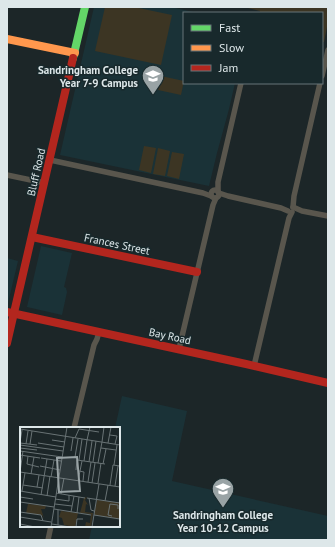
<svg xmlns="http://www.w3.org/2000/svg" width="335" height="547" viewBox="0 0 335 547" font-family="'PT Sans',sans-serif">
  <style>
    .built { fill: #1a3237 }
    .green { fill: #3c3523 }
    .lines { fill: none; stroke-linecap: round; stroke-linejoin: round }
    .street { stroke: #59564d; stroke-width: 5.5 }
    .fast { stroke: #63d668; stroke-width: 8 }
    .slow { stroke: #ff974d; stroke-width: 8 }
    .jam { stroke: #b3261e; stroke-width: 8 }
    .labels { text-anchor: middle; dominant-baseline: central; stroke-width: 3; stroke-linejoin: round; paint-order: stroke }
    .poi-label { font-size: 11px; font-weight: bold; fill: #dde7e9; stroke: #18292c; text-anchor: end }
    .street-label { font-size: 11px; fill: #dde7e9; stroke: #18292c }
    .inset-road { fill: none; stroke: #697375; stroke-width: 1 }
    .view { fill: #99a3a5; fill-opacity: 0.15; stroke: #99a3a5; stroke-width: 2 }
    .inset-edge { fill: none; stroke: #dde7e9; stroke-width: 2 }
  </style>
  <rect width="100%" height="100%" fill="#1c2628"/>
  <g class="built">
    <path d="M94 7H171L198 13H184V83H235L229 109 217 153 209 186 60 155Z"/>
    <path d="M41 246 72 253 64 287 66 288 67 292 62 315 27 307Z"/>
    <path d="M7 258 18 261 8 303H7Z"/>
    <path d="M122 396 187 411 172 481 328 516V540H89L92 526H119V428H115Z"/>
  </g>
  <g class="green">
    <path d="M105 7H134L172 15 161 65 95 51Z"/>
    <path d="M248 7H328V22L324 42H322V13H260V11L248 8Z"/>
    <path d="M161 76 184 81 181 95 158 90Z"/>
    <path d="M144 146 156 148 151 173 139 170Z"/>
    <path d="M158 148 170 151 165 176 153 174Z"/>
    <path d="M172 152 184 154 179 179 167 176Z"/>
  </g>
  <g class="lines">
    <g class="street">
      <path d="M322 76 328 50"/>
      <path d="M50 160 203 193 211 196"/>
      <path d="M7 175 45 183"/>
      <circle cx="215" cy="194" r="4"/>
      <path d="M218 192V182L241 83"/>
      <path d="M219 193 228 196 281 208 288 211"/>
      <path d="M293 207 294 196 320 83"/>
      <path d="M293 207 302 211 328 216"/>
      <path d="M179 349 213 205 216 198"/>
      <path d="M254 366 289 218 292 212"/>
      <path d="M74 428 94 345 97 339 99 332"/>
      <path d="M48 540 51 526"/>
    </g>
    <path class="fast" d="M73 58 85 7"/>
    <path class="slow" d="M7 39 75 53"/>
    <g class="jam">
      <path d="M32 237 197 272"/>
      <path d="M7 312 246 364 328 383"/>
      <path d="M7 343 73 58"/>
    </g>
  </g>
  <defs>
    <g id="school-pin" transform="scale(1.15)"><path d="M0 17L-7.5 6A9.5 9.5 0 1 1 7.5 6Z" fill="#99a3a5" stroke="#18292c"/><path d="M0-5L7-2L0 1L-7-2ZM-4 1L0 2.5L4 1V4Q0 6-4 4Z" fill="#fff"/></g>
  </defs>
  <g fill-rule="evenodd">
    <use href="#school-pin" x="153" y="76"/>
    <use href="#school-pin" x="223" y="489"/>
  </g>
  <g class="labels">
    <g class="poi-label">
      <text x="138" y="70">Sandringham College<tspan x="138" dy="13">Year 7-9 Campus</tspan></text>
      <text x="223" y="515" text-anchor="middle">Sandringham College<tspan x="223" dy="13">Year 10-12 Campus</tspan></text>
    </g>
    <g class="street-label">
      <text transform="translate(36 172) rotate(-77)">Bluff Road</text>
      <text transform="translate(117 244) rotate(12)">Frances Street</text>
      <text transform="translate(170 336) rotate(12)">Bay Road</text>
    </g>
  </g>
  <g transform="translate(20 427)">
    <rect width="100" height="100" fill="#1c2628"/>
    <path d="M67 70 65 73 68 78 66 77 65 85 73 86 71 100H65L66 95 70 96 71 87 60 86 64 71ZM77 73 100 76V92L74 88ZM8 77 26 79 25 82H21L24 91 22 88 6 86ZM41 84 58 86 55 100 44 98 42 91 39 90Z" fill="#3c3523"/>
    <path class="inset-road" d="M0 2 100 18M90 8 97 9 95 17M55 11 59 2 79 5M32 13 45 15M67 13 70 0M0 15 2 3M82 15 84 0M0 16 17 18M18 16 44 20M88 16 91 0M6 17 8 4M10 17 12 4M0 18 43 24M0 21 17 23M81 21 96 23M0 24 42 30M51 24 53 11M0 28 20 31M8 29 7 37 19 40M55 30 58 12M21 31 41 34M59 33 62 12M64 34 67 13M69 35 72 14M73 35 76 14M78 36 82 15M83 37 86 22M94 38 97 18M20 39 40 43M56 43 57 33 85 37M59 44 64 45 63 54M0 45 3 24M0 45 100 60M11 47 14 30M31 50 34 33M58 54 62 34M68 55 71 35M72 56 75 36M78 56 81 36M3 58 23 61M90 58 93 38 100 39M95 59 98 39M17 60 19 48M0 64 36 70M2 64 5 46M36 66 65 71M41 67 44 51M21 68 27 32M27 69 30 49M0 70 13 72M67 71 100 76M69 71 71 83 74 84M35 72 49 74V68M85 74 88 58M0 75 34 80M35 77 52 79M34 82 71 88M0 85 21 88 23 94M51 85 54 69M57 86 59 70M74 88 100 92M92 89 88 88 90 77 98 78V82M0 90 31 95M0 97 15 100M32 97 50 100M38 98V83M31 100 47 0M56 100 57 92H63M72 100 79 57"/>
    <path class="view" d="M57 30 60 64 39 65 37 31Z"/>
    <rect width="100" height="100" class="inset-edge"/>
  </g>
  <rect width="335" height="547" fill="none" stroke="#dde7e9" stroke-width="16"/>
  <rect x="183" y="12" width="140" height="72" fill="#18292c" stroke="#677578"/>
  <rect x="191" y="25" width="20" height="6" fill="#63d668" stroke="#677578"/>
  <text x="219" y="32" font-size="12" fill="#dde7e9">Fast</text>
  <rect x="191" y="45" width="20" height="6" fill="#ff974d" stroke="#677578"/>
  <text x="219" y="52" font-size="12" fill="#dde7e9">Slow</text>
  <rect x="191" y="65" width="20" height="6" fill="#b3261e" stroke="#677578"/>
  <text x="219" y="72" font-size="12" fill="#dde7e9">Jam</text>
</svg>
